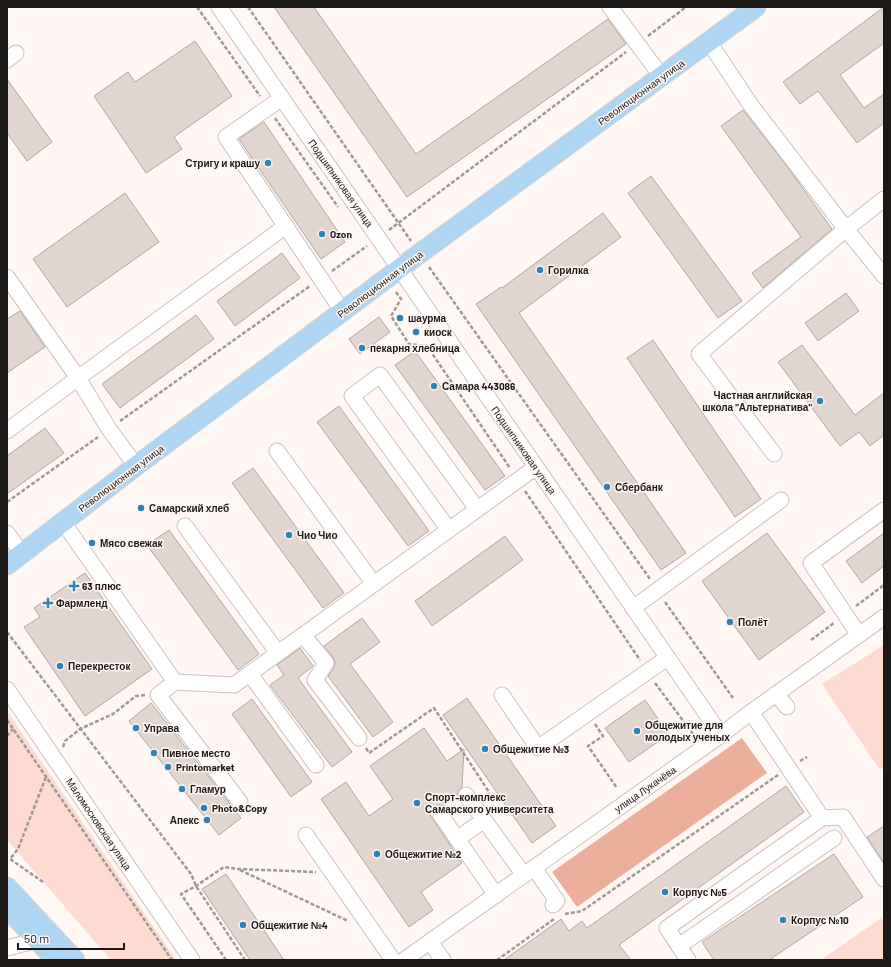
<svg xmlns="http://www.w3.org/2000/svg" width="891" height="967" viewBox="0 0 891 967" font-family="Barlow,sans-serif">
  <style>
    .green { fill: #fedbd0 }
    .forest { fill: #ebae9b }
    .building { fill: #e1d5d0; stroke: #b3a7a3 }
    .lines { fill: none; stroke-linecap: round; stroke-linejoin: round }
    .minor-casing { stroke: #cdc1bd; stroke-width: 17 }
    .major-casing { stroke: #d6d5d5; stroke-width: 21 }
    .path { stroke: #9f9996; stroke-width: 2.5; stroke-dasharray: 4 2; stroke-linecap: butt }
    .minor { stroke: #fff; stroke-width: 15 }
    .major { stroke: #aed5f1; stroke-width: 19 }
    .poi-dot { fill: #3281b3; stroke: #fff7f4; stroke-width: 1.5 }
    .labels { text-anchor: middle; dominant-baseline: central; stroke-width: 3; stroke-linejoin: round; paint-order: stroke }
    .street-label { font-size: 10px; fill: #1c1816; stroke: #fff7f4 }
    .poi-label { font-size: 10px; font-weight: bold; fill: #1c1816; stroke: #fff7f4; text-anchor: start }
  </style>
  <rect width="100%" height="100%" fill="#fff7f4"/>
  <g class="green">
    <path d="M884 645V766L880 770 822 684Z"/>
    <path d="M7 711 176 960H111L7 840Z"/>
    <path d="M881 918 884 923V960H821Z"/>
  </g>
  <path class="forest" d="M742 738 767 773 577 907 552 872Z"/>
  <g class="building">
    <path d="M274 7H314L416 154 608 19 626 44 407 197Z"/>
    <path d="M884 7V43L840 75 864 108 884 94V123L857 143 818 91 800 104 783 82Z"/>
    <path d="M195 41 232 96 174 137 182 149 146 173 94 96 128 72 135 82Z"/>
    <path d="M7 79 52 142 27 161 7 133Z"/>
    <path d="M743 110 786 165 832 229 763 288 752 273 801 237 721 126Z"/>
    <path d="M264 122 345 242 321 259 239 139Z"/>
    <path d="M651 176 742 301 718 318 628 193Z"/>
    <path d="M125 193 159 242 67 307 33 259Z"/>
    <path d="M603 213 621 237 519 313 686 553 661 570 476 304 501 287 502 288Z"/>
    <path d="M282 253 300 278 235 326 217 301Z"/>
    <path d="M846 293 859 311 818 341 805 323Z"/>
    <path d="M20 311 45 347 7 373V319Z"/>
    <path d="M196 315 214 339 120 408 102 384Z"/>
    <path d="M379 317 390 332 360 354 349 339Z"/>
    <path d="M653 340 761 499 735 517 627 358Z"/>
    <path d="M802 345 855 415 884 393V435L870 446 859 432 840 446 778 362Z"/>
    <path d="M415 351 505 476 485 490 395 365Z"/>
    <path d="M339 406 429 531 408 546 317 422Z"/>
    <path d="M45 428 64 453 7 494V456Z"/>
    <path d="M253 468 344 593 323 608 232 483Z"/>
    <path d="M169 530 259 654 238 670 147 545Z"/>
    <path d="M767 533 825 612 759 660 702 581Z"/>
    <path d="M884 533V566L862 583 846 561Z"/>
    <path d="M505 536 523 560 432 626 415 601Z"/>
    <path d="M85 573 152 669 85 716 24 627 40 617 34 608Z"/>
    <path d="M362 618 380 642 350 664 393 722 373 737 328 676 334 668 335 662 333 657 324 646Z"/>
    <path d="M300 648 313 666 298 678 352 752 332 767 270 685 284 675 277 665Z"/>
    <path d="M467 698 556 826 532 843 443 715Z"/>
    <path d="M252 699 312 782 291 797 232 714Z"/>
    <path d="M645 700 669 734 629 762 605 728Z"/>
    <path d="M151 703 241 818 219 835 129 721Z"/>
    <path d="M424 728 447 761 464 749 462 787 458 791 457 796 443 806 439 805 435 807 430 815 462 863 421 892 433 910 409 927 321 799 346 782 369 816 393 799 370 766Z"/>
    <path d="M786 786 804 812 619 945 631 960H504L561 919 569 931 582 921 587 928Z"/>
    <path d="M884 826V863L867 837Z"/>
    <path d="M834 854 863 897 769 960H714L702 942Z"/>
    <path d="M226 874 284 960H250L202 889Z"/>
  </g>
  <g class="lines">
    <g class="minor-casing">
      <g id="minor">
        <path d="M219 7 721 735"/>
        <path d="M610 7 662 77"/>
        <path d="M709 42 750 104 846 229 884 276"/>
        <path d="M7 60 16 53"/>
        <path d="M282 98 226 137 343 312"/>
        <path d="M7 277 76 375 109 429 136 466"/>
        <path d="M7 431 78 378 286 226"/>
        <path d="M277 451 374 584"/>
        <path d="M774 454 699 354 846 229 884 199"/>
        <path d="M63 522 175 682 234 685 536 467"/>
        <path d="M185 526 278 653"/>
        <path d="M449 530 352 396 380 375 477 509"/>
        <path d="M7 533 22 553"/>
        <path d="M633 608 781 500"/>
        <path d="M303 635 326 663 315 680 359 738"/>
        <path d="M859 635 811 563 884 510"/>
        <path d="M250 674 316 765"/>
        <path d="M175 682 158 695 240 802"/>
        <path d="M7 689 192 960"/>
        <path d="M776 694 787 707"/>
        <path d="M502 695 538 748 667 658"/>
        <path d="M466 795 524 875"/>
        <path d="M440 814 496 895"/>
        <path d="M822 818 843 817 884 879"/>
        <path d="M306 835 393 960"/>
        <path d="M457 839 484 820"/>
        <path d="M534 868 557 901 553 905"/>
        <path d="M430 942 443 960"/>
        <path d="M679 946 834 838"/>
        <path d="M7 948 38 940"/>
        <path d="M404 960 721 735 751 712 884 617"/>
        <path d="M688 960 667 928 822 818 751 712"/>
      </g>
    </g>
    <g class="major-casing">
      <g id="major">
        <path d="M7 565 136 466 419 254 756 7"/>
        <path d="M7 887 75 960"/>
        <path d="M7 908 56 960"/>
      </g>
    </g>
    <g class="path">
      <path d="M197 7 260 96"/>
      <path d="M248 7 411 241"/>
      <path d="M648 36 686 7"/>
      <path d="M275 118 338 207"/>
      <path d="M389 230 626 52"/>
      <path d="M429 267 650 579"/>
      <path d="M332 271 367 246"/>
      <path d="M396 292 401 299 391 316 409 344 427 346 510 468"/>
      <path d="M120 421 310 286"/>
      <path d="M525 491 640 660"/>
      <path d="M7 502 98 437"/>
      <path d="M665 602 733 698"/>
      <path d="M856 606 884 585"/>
      <path d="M7 632 191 874 196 886 245 960"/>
      <path d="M811 640 834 623"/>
      <path d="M655 683 693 734"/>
      <path d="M7 720 172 960"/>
      <path d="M595 724 603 736 588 746 617 788"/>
      <path d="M7 736 13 729"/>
      <path d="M63 747 65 741 80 729 113 714 136 696 146 695"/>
      <path d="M366 748 369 753 434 708 489 792 488 800"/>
      <path d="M800 761 807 757"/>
      <path d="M240 870 348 921"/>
      <path d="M43 882 10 859 18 849 46 777"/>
      <path d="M565 914 582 911 778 775"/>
      <path d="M226 960 181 894 196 886 224 867 238 869 316 872"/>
      <path d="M497 960 554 919"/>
    </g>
    <use href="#minor" class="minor"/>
    <use href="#major" class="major"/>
  </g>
  <g class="poi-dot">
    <circle cx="268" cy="163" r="4"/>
    <circle cx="322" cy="234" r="4"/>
    <circle cx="540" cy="270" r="4"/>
    <circle cx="400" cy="318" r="4"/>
    <circle cx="416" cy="332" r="4"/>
    <circle cx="362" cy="348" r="4"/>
    <circle cx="434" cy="386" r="4"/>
    <circle cx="820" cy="401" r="4"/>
    <circle cx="607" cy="487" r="4"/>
    <circle cx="141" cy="508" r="4"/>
    <circle cx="289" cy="535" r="4"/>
    <circle cx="92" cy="543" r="4"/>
    <path d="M72 580h4v4h4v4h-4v4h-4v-4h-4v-4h4z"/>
    <path d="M46 597h4v4h4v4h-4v4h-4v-4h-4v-4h4z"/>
    <circle cx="730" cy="622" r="4"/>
    <circle cx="60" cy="666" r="4"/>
    <circle cx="136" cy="728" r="4"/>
    <circle cx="637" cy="731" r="4"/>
    <circle cx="485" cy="749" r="4"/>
    <circle cx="154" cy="753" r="4"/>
    <circle cx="168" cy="767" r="4"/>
    <circle cx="182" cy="789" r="4"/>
    <circle cx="417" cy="803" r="4"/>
    <circle cx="204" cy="808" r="4"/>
    <circle cx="207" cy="820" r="4"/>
    <circle cx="377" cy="854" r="4"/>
    <circle cx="665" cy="892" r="4"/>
    <circle cx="783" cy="920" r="4"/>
    <circle cx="243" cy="925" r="4"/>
  </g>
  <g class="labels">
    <g class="street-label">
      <text transform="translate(641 92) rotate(-36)">Революционная улица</text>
      <text transform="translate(341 183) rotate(55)">Подшипниковая улица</text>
      <text transform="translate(380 284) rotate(-37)">Революционная улица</text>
      <text transform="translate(524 450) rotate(55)">Подшипниковая улица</text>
      <text transform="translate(121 478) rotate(-37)">Революционная улица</text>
      <text transform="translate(645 789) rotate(-35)">улица Лукачёва</text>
      <text transform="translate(99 824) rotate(56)">Маломосковская улица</text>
    </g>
    <g class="poi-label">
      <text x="260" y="163" text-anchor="end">Стригу и крашу</text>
      <text x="330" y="234">Ozon</text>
      <text x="548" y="270">Горилка</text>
      <text x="408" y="318">шаурма</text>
      <text x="424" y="332">киоск</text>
      <text x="370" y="348">пекарня хлебница</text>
      <text x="442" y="386">Самара 443086</text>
      <text x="812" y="395" text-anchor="end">Частная английская<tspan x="812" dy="12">школа "Альтернатива"</tspan></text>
      <text x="615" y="487">Сбербанк</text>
      <text x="149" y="508">Самарский хлеб</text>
      <text x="297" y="535">Чио Чио</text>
      <text x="100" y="543">Мясо свежак</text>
      <text x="82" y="586">63 плюс</text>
      <text x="56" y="603">Фармленд</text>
      <text x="738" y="622">Полёт</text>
      <text x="68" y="666">Перекресток</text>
      <text x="645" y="725">Общежитие для<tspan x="645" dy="12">молодых ученых</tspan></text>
      <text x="144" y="728">Управа</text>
      <text x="493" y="749">Общежитие №3</text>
      <text x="162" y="753">Пивное место</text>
      <text x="176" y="767">Printomarket</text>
      <text x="190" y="789">Гламур</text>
      <text x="425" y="797">Спорт-комплекс<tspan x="425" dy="12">Самарского университета</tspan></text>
      <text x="212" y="808">Photo&amp;Copy</text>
      <text x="199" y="820" text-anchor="end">Апекс</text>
      <text x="385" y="854">Общежитие №2</text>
      <text x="673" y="892">Корпус №5</text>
      <text x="791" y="920">Корпус №10</text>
      <text x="251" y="925">Общежитие №4</text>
    </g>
  </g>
  <rect width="891" height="967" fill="none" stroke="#1c1816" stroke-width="16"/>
  <path d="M18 943v6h106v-6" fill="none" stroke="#1c1816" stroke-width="2"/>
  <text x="24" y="943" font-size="12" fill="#1c1816" stroke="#fff7f4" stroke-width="3" paint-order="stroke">50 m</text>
</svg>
